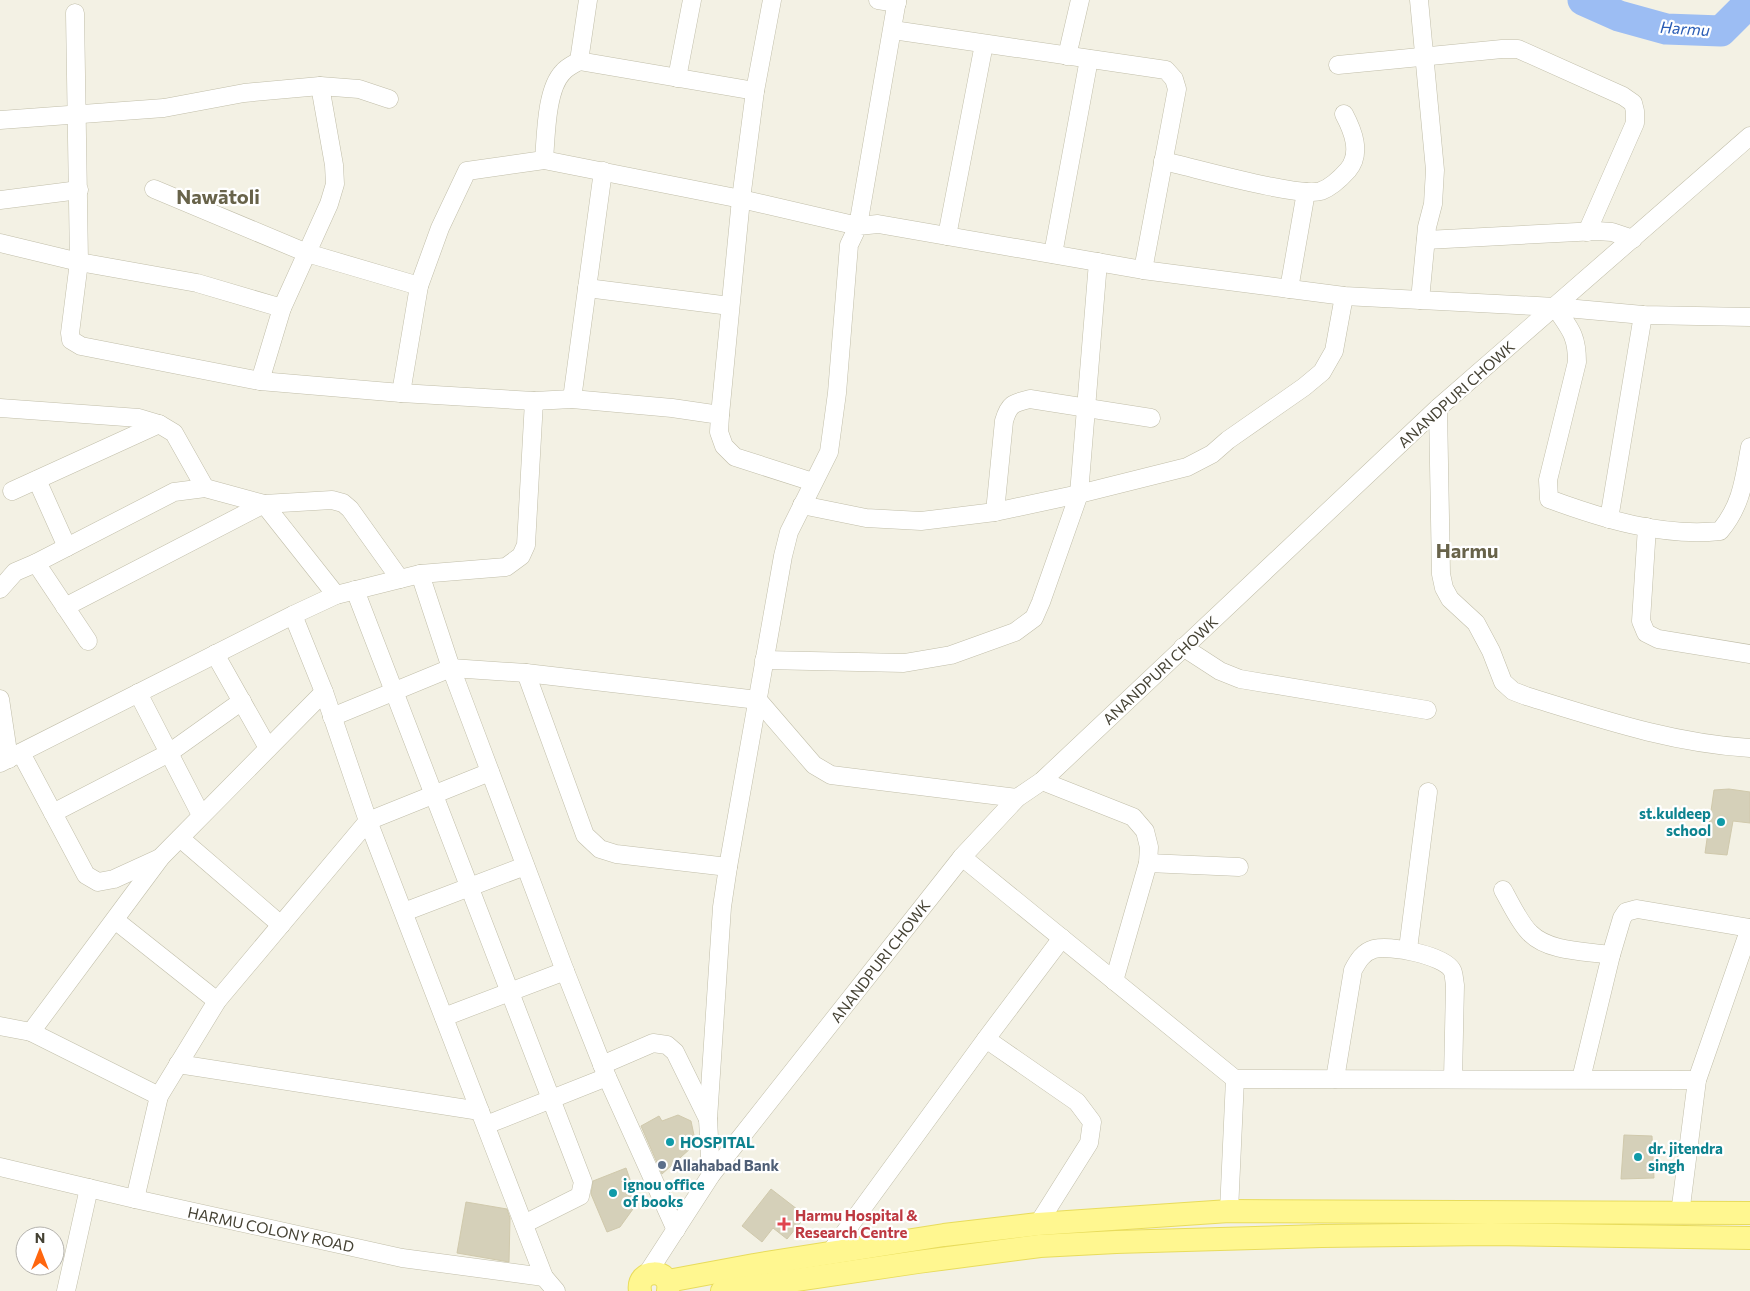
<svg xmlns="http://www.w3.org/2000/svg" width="1750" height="1291" viewBox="0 0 1750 1291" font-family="Commissioner,sans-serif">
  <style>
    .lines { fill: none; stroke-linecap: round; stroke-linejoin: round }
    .river { stroke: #9cbdf3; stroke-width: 31 }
    .building { fill: #d5d0b9; stroke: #d0c9ac }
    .minor-casing { stroke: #c1bea9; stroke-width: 19 }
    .major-casing { stroke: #e8dc5c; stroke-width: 24 }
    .minor { stroke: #fff; stroke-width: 18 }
    .major { stroke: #fff790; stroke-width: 22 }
    .culture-dot { fill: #0f9aa8; stroke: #fff; stroke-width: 2 }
    .service-dot { fill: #5c6f8a; stroke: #fff; stroke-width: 2 }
    .health-dot { fill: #e0444e; stroke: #fff; stroke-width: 2 }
    .labels { text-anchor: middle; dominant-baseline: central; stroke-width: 4.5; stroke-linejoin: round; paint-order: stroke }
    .street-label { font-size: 15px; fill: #454234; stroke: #fff }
    .culture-label { font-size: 15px; font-weight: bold; fill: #0d838f; stroke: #fff; text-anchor: start }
    .service-label { font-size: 15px; font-weight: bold; fill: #4e5e75; stroke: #fff; text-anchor: start }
    .health-label { font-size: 15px; font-weight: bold; fill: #be3a42; stroke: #fff; text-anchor: start }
    .water-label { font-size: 16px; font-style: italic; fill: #295cb5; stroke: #fff }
    .district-label { font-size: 20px; font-weight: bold; fill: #68634a; stroke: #fff }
  </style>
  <rect width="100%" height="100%" fill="#f3f1e4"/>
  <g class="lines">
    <path class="river" d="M1583 0 1619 16 1666 29 1721 31 1750 2"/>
  </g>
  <g class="building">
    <path d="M1729 789 1750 792V823L1733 821 1727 855 1705 853 1714 790Z"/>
    <path d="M678 1115 691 1121 695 1140 689 1145 691 1148 662 1174 641 1126 659 1116 662 1121Z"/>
    <path d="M1624 1135 1652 1136 1654 1178 1621 1179Z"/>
    <path d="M626 1168 638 1202 620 1227 607 1232 591 1194 593 1181Z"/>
    <path d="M771 1189 806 1216 787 1239 773 1228 762 1242 742 1226Z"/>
    <path d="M466 1202 507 1209 510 1218 509 1262 457 1253Z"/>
  </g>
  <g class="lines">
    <g class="minor-casing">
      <g id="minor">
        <path d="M878 0 897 3"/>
        <path d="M1419 0 1435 170 1433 204 1427 227 1420 300"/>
        <path d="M75 13 79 262 70 333 71 340 81 346 260 381 401 393 534 401 572 399 672 408 720 415 719 432 724 446 735 457 813 482"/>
        <path d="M893 30 1166 70 1174 79 1177 89 1143 270"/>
        <path d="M1067 56 1080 0"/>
        <path d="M579 61 755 91"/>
        <path d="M1338 65 1502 49H1518L1623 96 1633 103 1635 111V123L1587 232"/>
        <path d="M677 78 692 0"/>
        <path d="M0 120 164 108 244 93 320 86 359 89 389 99"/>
        <path d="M544 160C546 136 546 89 563 72 567 67 574 64 579 61L588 0"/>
        <path d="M1163 161C1192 167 1298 198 1321 191 1332 187 1340 179 1348 170 1362 153 1353 131 1344 114"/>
        <path d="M154 189 307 253 419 286"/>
        <path d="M0 200 79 190"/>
        <path d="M947 236 984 44"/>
        <path d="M1426 240 1597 231 1612 232 1633 239"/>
        <path d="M0 243 79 262 197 283 282 308"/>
        <path d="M1053 254 1089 59"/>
        <path d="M587 288 730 306"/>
        <path d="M1289 289 1306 192"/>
        <path d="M1555 307C1570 329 1577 335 1577 362L1548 480 1549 499C1603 519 1662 537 1720 531 1742 505 1744 479 1750 447"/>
        <path d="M260 381 282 308 329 204 335 184 334 165 320 86"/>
        <path d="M401 393 419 286 440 228 467 171 544 160 741 199 858 226 897 0"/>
        <path d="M572 399 603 171"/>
        <path d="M0 408 139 418 159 424 174 433 205 488"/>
        <path d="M1438 408 1441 574 1444 588 1450 599 1476 623 1491 651 1503 682 1513 691 1526 696C1601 719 1671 743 1750 748"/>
        <path d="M720 415 741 199 755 91 772 0"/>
        <path d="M37 480 67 547"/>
        <path d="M12 491 159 424"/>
        <path d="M802 505 866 518 921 521 995 512 1079 494 1187 467 1212 454 1228 440 1304 387 1322 372 1334 351 1344 296"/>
        <path d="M995 512 1004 421C1009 404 1013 403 1030 399L1151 418"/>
        <path d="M1609 519 1643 315"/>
        <path d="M1647 527 1641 621 1646 633 1658 639 1750 654"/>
        <path d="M36 563 88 641"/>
        <path d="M420 574 451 668 565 971 607 1077 676 1230"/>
        <path d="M0 589 15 572 36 563 174 492 205 488 264 504 336 595"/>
        <path d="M355 590 583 1182 580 1196 524 1224"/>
        <path d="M65 607 264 504 332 500 343 503 350 509 400 579"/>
        <path d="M293 615 324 692 368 821 544 1277 556 1291"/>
        <path d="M1183 647 1220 671 1240 679 1427 710"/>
        <path d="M215 654 268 748"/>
        <path d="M764 660 904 663 951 655 1015 632 1034 618 1041 602 1079 494 1098 262"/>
        <path d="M526 673 585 835 600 849 616 854 728 867"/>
        <path d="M138 693 201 815"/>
        <path d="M0 699 9 759"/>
        <path d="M332 717 451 668 526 673 758 700 814 765 831 775 1017 798"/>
        <path d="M21 753 86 875 98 882 114 879 160 858"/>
        <path d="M0 763 293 615 336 595 420 574 506 567 521 556 526 545 534 401"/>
        <path d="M1042 781 1133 817 1145 831 1149 847 1148 863 1114 981"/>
        <path d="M53 813 169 753 242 701"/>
        <path d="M180 838 281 925"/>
        <path d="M962 857 1235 1079 1697 1080"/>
        <path d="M1148 863 1239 867"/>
        <path d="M1503 890C1510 902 1520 924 1530 933 1549 952 1585 951 1611 955"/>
        <path d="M404 912 525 866"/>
        <path d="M115 920 217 1001"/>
        <path d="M1408 949 1428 792"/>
        <path d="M444 1017 565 971"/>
        <path d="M0 1026 31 1032 159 1096"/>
        <path d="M31 1032 161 857 324 692"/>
        <path d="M986 1039 1077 1102 1092 1122 1089 1143 1038 1224"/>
        <path d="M178 1064 480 1111"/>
        <path d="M602 1065 653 1043 667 1045 675 1052 708 1119"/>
        <path d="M1335 1079 1353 970C1358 961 1363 952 1374 949 1390 945 1443 955 1452 970 1454 973 1454 980 1455 985L1453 1079"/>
        <path d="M1581 1079 1611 955 1622 918 1626 912 1637 909 1749 928"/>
        <path d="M486 1125 607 1077"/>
        <path d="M0 1167 135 1199 402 1258 544 1277"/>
        <path d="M711 1175 708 1119 722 907 728 867 783 556 789 532 829 452 837 393 849 245 858 226 878 224 1143 270 1344 296 1555 307 1643 315 1750 317"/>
        <path d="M135 1199 159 1096 217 1001 368 821 490 772"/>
        <path d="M1229 1211 1235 1079"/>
        <path d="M1680 1214 1697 1080 1750 928"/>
        <path d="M829 1254 986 1039 1062 938"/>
        <path d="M647 1274 711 1175 962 857 1017 798 1042 781 1438 408 1750 136"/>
        <path d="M66 1291 89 1188"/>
      </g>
    </g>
    <g class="major-casing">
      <g id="major">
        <path d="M668 1281 754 1265 944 1235 1038 1224 1229 1211 1750 1213"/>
        <path d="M640 1291C636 1268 672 1267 668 1291"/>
        <path d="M722 1291 918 1262 1040 1246 1116 1242 1322 1236 1490 1234 1750 1238"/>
      </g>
    </g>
    <use href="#minor" class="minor"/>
    <use href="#major" class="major"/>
  </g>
  <g class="culture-dot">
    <circle cx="1721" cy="822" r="5"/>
    <circle cx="670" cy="1142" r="5"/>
    <circle cx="1638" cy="1157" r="5"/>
    <circle cx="613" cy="1193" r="5"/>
  </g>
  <circle class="service-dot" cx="662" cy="1165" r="5"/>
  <path class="health-dot" d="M781.5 1216.5h5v5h5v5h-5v5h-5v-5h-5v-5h5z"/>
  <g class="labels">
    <g class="street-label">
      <text transform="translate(1456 394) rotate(-42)">ANANDPURI CHOWK</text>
      <text transform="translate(1160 670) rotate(-43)">ANANDPURI CHOWK</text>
      <text transform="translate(880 961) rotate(-52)">ANANDPURI CHOWK</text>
      <text transform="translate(271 1229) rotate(12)">HARMU COLONY ROAD</text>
    </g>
    <g class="culture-label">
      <text x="1711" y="813" text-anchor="end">st.kuldeep<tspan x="1711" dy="17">school</tspan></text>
      <text x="680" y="1142">HOSPITAL</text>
      <text x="1648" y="1148">dr. jitendra<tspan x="1648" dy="17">singh</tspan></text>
      <text x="623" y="1184">ignou office<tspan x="623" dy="17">of books</tspan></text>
    </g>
    <g class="service-label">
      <text x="672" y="1165">Allahabad Bank</text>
    </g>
    <g class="health-label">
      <text x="795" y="1215">Harmu Hospital &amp;<tspan x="795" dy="17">Research Centre</tspan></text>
    </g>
    <g class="water-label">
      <text transform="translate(1685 28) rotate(4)">Harmu</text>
    </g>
    <g class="district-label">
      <text x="218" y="196">Nawātoli</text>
      <text x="1467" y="550">Harmu</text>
    </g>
  </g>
  <g transform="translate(40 1251)"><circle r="24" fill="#ffffff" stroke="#b5b3ae"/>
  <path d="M0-4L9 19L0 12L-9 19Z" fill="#ff660e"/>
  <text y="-8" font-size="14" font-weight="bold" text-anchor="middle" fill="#454234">N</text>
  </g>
</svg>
